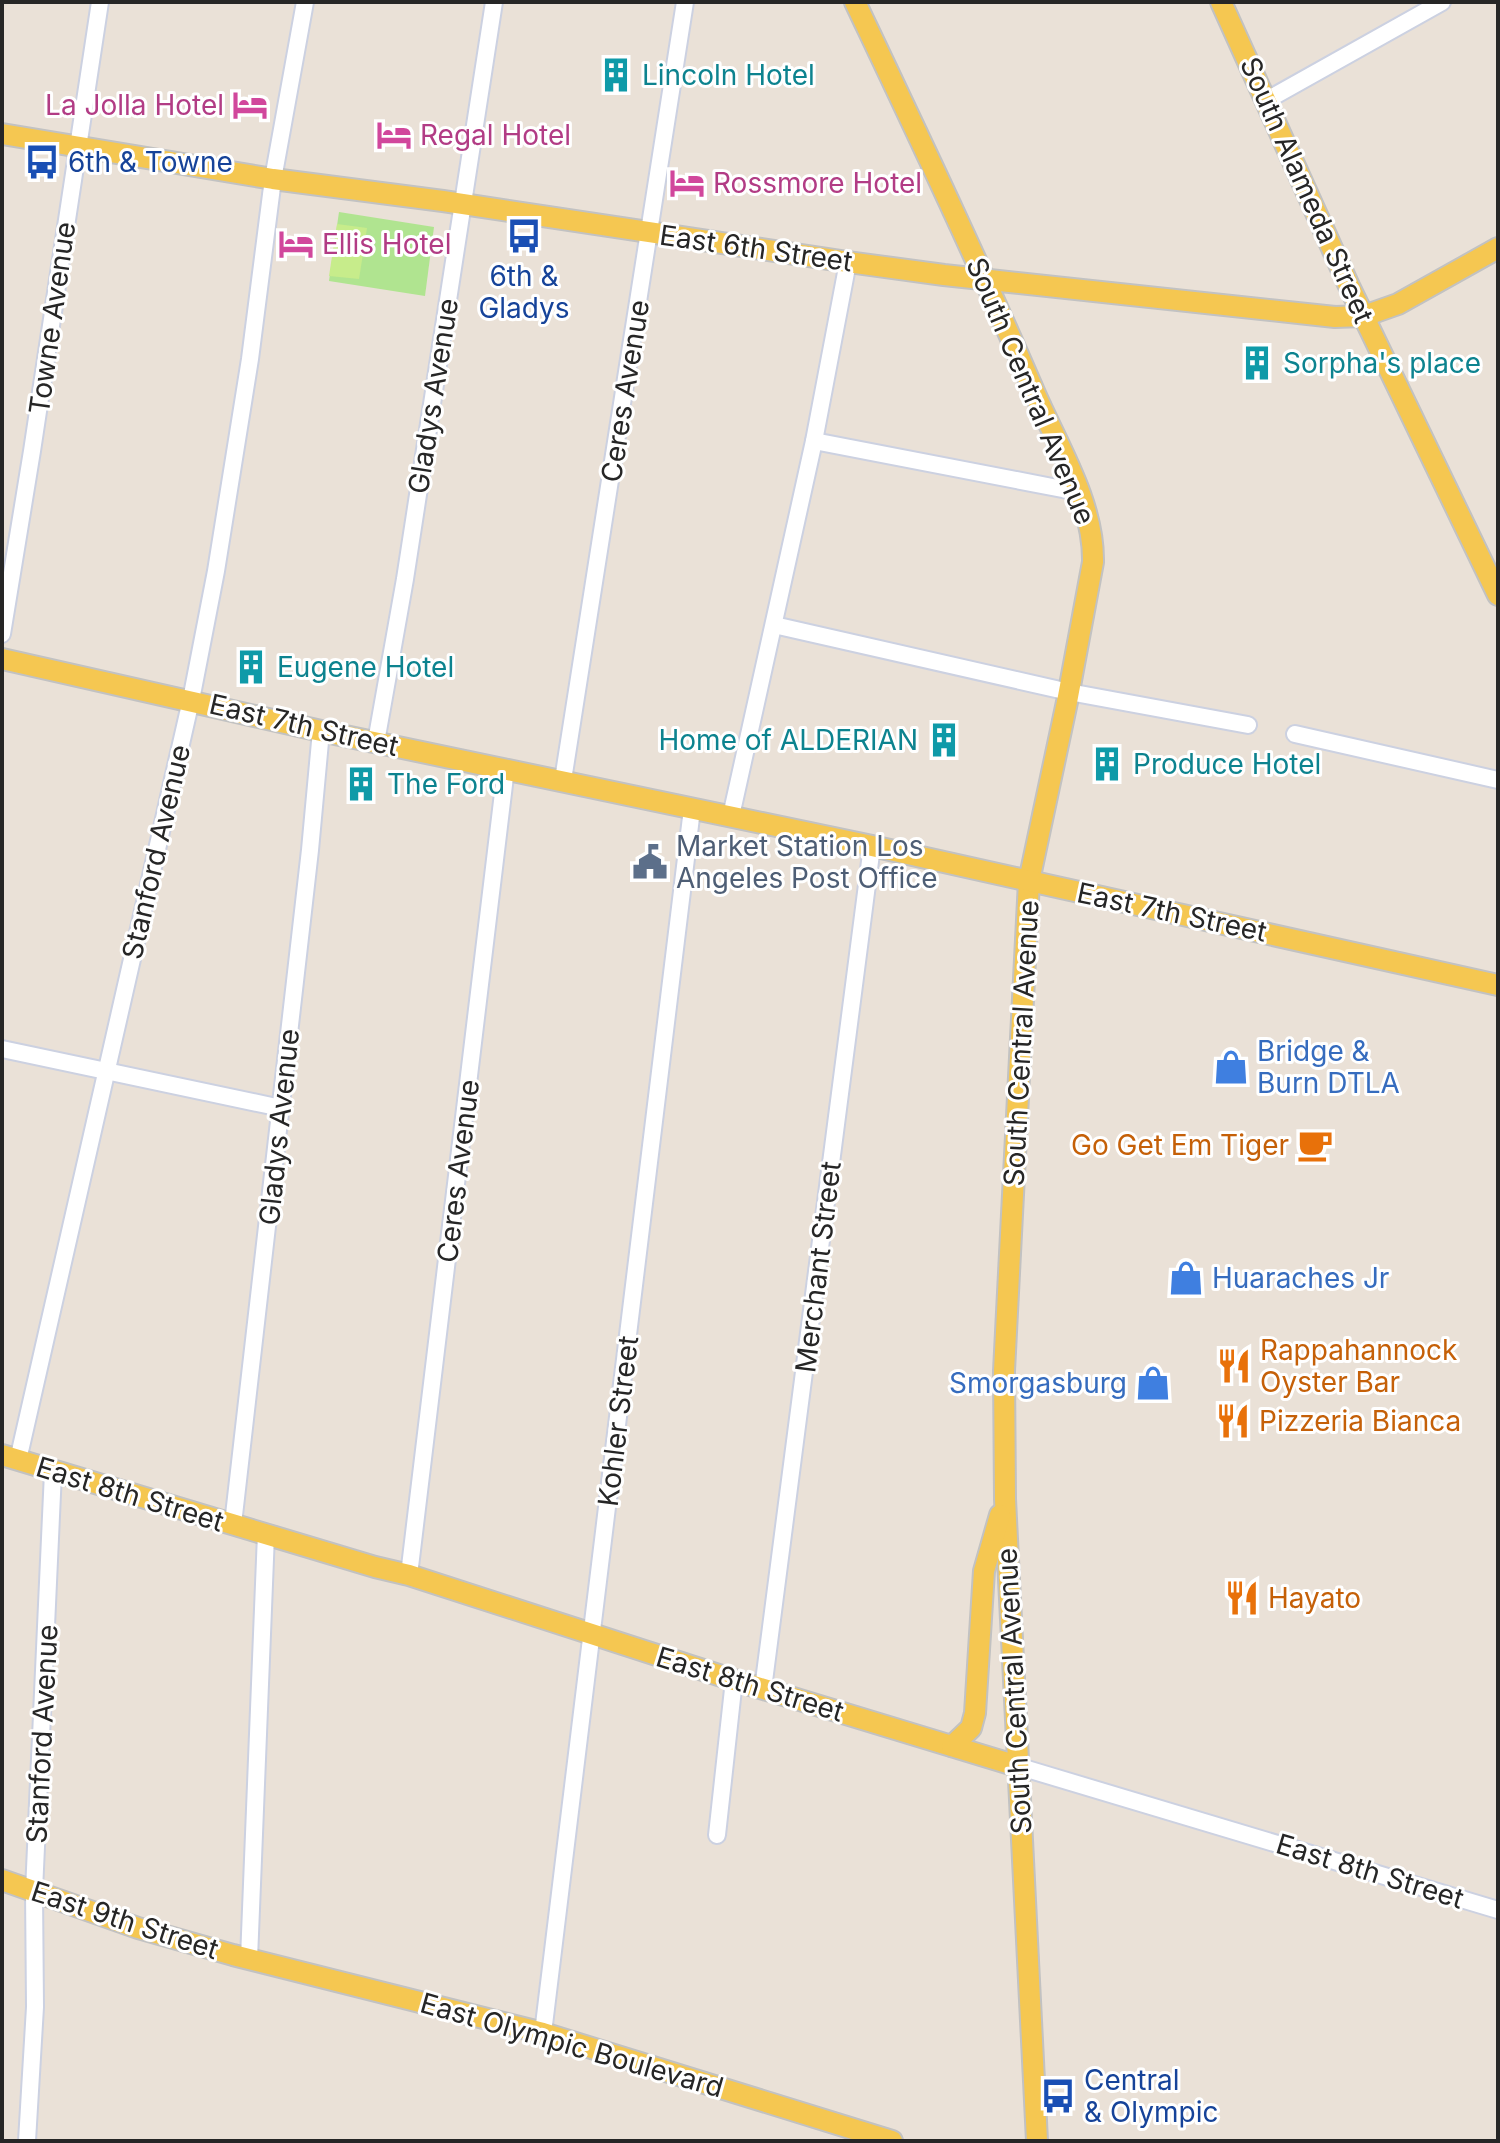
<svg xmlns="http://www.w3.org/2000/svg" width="1500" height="2143" viewBox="0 0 1500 2143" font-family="Inter,sans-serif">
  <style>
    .green { fill: #b0e490 }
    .pitch { fill: #c7ec8b }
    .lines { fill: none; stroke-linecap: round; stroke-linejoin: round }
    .minor-casing { stroke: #ccd1e1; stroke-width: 20 }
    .major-casing { stroke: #c2c2c2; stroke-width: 24 }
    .minor { stroke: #fff; stroke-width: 16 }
    .major { stroke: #f5c751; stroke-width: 20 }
    .labels { text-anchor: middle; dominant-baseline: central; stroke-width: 6; stroke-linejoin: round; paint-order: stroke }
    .culture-label { font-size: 28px; fill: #0d838f; stroke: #fff; text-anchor: start }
    .hotel-label { font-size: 28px; fill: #b23c85; stroke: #fff; text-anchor: start }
    .transit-label { font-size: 28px; fill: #164399; stroke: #fff; text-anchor: start }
    .street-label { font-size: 28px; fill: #262626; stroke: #fff }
    .service-label { font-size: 28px; fill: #4e5e75; stroke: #fff; text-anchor: start }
    .shop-label { font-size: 28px; fill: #366cbe; stroke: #fff; text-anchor: start }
    .food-label { font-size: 28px; fill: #c56008; stroke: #fff; text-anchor: start }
  </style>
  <rect width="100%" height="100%" fill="#eae1d7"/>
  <path class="green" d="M339 212 434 227 425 296 329 281Z"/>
  <path class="pitch" d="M337 224 367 228 359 279 329 276Z"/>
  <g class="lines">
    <g class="minor-casing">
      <g id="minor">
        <path d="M1267 100 1442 2"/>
        <path d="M814 441 1078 492"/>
        <path d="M774 625 1069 692 1248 725"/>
        <path d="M2 634 32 451 100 2"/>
        <path d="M1295 734 1498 780"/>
        <path d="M376 742 405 579 494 2"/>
        <path d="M563 780 685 2"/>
        <path d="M731 816 814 441 848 262"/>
        <path d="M2 1049 281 1108"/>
        <path d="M18 1460 191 700 216 571 250 359 273 179 305 2"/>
        <path d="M233 1524 310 850 321 731"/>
        <path d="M409 1575 506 768"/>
        <path d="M763 1689 872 846"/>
        <path d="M1017 1766 1498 1910"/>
        <path d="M717 1835 734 1680"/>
        <path d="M249 1959 266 1534"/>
        <path d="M543 2033 692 809"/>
        <path d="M27 2141 35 2007 34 1891 53 1472"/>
      </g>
    </g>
    <g class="major-casing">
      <g id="major">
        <path d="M855 2C917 133 979 263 1036 396 1059 448 1094 504 1093 562L1067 702 1029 881 1004 1371 1005 1499 1037 2141"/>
        <path d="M1221 2 1349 286 1498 595"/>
        <path d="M2 134 273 179 443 201 848 262 944 275 1335 317 1364 316 1398 304 1498 248"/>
        <path d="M2 659 321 731 872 846 1498 985"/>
        <path d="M2 1455 375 1567 409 1575 734 1680 1017 1766"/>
        <path d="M952 1746 971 1728 975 1713 984 1571 1000 1515"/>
        <path d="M2 1880 138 1928 233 1955 543 2033 892 2141"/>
      </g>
    </g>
    <use href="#minor" class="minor"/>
    <use href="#major" class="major"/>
  </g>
  <defs>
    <g id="building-bare" transform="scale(2.76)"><path d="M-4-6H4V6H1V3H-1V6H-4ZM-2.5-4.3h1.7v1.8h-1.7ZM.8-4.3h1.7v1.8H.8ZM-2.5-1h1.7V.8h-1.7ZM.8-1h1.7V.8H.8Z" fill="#0f9aa8" stroke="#fff" stroke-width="2.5" paint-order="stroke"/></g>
    <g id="hotel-bare" transform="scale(2.76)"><path d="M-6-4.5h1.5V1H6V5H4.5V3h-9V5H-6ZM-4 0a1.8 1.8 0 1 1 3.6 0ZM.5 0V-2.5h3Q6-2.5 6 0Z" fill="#d1479c" stroke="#fff" stroke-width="2.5" paint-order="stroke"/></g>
    <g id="bus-bare" transform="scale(2.76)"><path d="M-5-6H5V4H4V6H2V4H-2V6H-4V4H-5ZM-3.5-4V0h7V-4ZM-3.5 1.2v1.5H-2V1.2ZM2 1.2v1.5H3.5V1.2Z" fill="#1a4fb4" stroke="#fff" stroke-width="2.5" paint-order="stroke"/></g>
    <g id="civic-bare" transform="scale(2.76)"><path d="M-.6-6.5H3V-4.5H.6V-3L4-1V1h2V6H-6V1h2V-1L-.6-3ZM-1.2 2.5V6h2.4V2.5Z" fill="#5c6f8a" stroke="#fff" stroke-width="2.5" paint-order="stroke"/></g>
    <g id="shop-bare" transform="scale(2.76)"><path d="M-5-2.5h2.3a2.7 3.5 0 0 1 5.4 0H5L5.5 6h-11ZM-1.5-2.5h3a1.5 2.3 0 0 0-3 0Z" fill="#3f7fe0" stroke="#fff" stroke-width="2.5" paint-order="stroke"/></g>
    <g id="cafe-bare" transform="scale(2.76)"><path d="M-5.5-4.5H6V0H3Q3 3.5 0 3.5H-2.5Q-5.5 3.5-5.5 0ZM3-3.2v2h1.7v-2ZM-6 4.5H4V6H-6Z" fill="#e8710a" stroke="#fff" stroke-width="2.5" paint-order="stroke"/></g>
    <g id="restaurant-bare" transform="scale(2.76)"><path d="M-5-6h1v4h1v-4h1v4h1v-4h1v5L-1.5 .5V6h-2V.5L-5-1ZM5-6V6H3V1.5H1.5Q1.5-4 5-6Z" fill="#e8710a" stroke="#fff" stroke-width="2.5" paint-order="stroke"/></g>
  </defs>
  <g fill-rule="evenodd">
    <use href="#building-bare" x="616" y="75"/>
    <use href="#hotel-bare" x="250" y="105"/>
    <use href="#hotel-bare" x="394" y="135"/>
    <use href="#bus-bare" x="42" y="162"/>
    <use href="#hotel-bare" x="687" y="183"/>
    <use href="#bus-bare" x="524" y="236"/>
    <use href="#hotel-bare" x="296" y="244"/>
    <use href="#building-bare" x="1257" y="363"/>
    <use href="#building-bare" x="251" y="667"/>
    <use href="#building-bare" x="944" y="740"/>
    <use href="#building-bare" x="1107" y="764"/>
    <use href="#building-bare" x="361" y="784"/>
    <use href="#civic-bare" x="650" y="862"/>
    <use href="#shop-bare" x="1231" y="1067"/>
    <use href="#cafe-bare" x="1315" y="1145"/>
    <use href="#shop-bare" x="1186" y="1278"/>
    <use href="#restaurant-bare" x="1234" y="1366"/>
    <use href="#shop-bare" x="1153" y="1383"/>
    <use href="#restaurant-bare" x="1233" y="1421"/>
    <use href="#restaurant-bare" x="1242" y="1598"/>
    <use href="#bus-bare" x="1058" y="2096"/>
  </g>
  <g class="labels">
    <g class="culture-label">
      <text x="642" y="75">Lincoln Hotel</text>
      <text x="1283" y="363">Sorpha's place</text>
      <text x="277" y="667">Eugene Hotel</text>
      <text x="918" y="740" text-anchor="end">Home of ALDERIAN</text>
      <text x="1133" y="764">Produce Hotel</text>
      <text x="387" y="784">The Ford</text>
    </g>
    <g class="hotel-label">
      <text x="224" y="105" text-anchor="end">La Jolla Hotel</text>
      <text x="420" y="135">Regal Hotel</text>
      <text x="713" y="183">Rossmore Hotel</text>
      <text x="322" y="244">Ellis Hotel</text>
    </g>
    <g class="transit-label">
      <text x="68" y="162">6th &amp; Towne</text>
      <text x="524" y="276" text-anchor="middle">6th &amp;<tspan x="524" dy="32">Gladys</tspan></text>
      <text x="1084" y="2080">Central<tspan x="1084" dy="32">&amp; Olympic</tspan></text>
    </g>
    <g class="street-label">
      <text transform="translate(1307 190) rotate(66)">South Alameda Street</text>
      <text transform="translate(756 248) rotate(8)">East 6th Street</text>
      <text transform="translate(52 318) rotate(-82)">Towne Avenue</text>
      <text transform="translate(625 391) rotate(-81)">Ceres Avenue</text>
      <text transform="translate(1031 391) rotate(67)">South Central Avenue</text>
      <text transform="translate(433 396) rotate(-81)">Gladys Avenue</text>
      <text transform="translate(304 725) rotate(13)">East 7th Street</text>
      <text transform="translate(156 852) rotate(-77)">Stanford Avenue</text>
      <text transform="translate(1172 912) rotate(12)">East 7th Street</text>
      <text transform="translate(1021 1043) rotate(-87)">South Central Avenue</text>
      <text transform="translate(279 1127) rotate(-84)">Gladys Avenue</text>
      <text transform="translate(458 1171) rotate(-83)">Ceres Avenue</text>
      <text transform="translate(818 1267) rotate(-83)">Merchant Street</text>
      <text transform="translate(618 1421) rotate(-83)">Kohler Street</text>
      <text transform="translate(130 1494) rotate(17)">East 8th Street</text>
      <text transform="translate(750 1684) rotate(17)">East 8th Street</text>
      <text transform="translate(1014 1691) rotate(-93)">South Central Avenue</text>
      <text transform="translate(42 1734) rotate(-87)">Stanford Avenue</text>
      <text transform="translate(1370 1871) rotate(17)">East 8th Street</text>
      <text transform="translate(125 1920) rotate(18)">East 9th Street</text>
      <text transform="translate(572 2045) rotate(16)">East Olympic Boulevard</text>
    </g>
    <g class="service-label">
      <text x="676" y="846">Market Station Los<tspan x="676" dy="32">Angeles Post Office</tspan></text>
    </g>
    <g class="shop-label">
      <text x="1257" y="1051">Bridge &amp;<tspan x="1257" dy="32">Burn DTLA</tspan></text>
      <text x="1212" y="1278">Huaraches Jr</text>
      <text x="1127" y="1383" text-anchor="end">Smorgasburg</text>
    </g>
    <g class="food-label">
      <text x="1289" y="1145" text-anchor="end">Go Get Em Tiger</text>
      <text x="1260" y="1350">Rappahannock<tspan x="1260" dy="32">Oyster Bar</tspan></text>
      <text x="1259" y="1421">Pizzeria Bianca</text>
      <text x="1268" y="1598">Hayato</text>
    </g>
  </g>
  <rect width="1500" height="2143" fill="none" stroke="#262626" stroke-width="8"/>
</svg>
